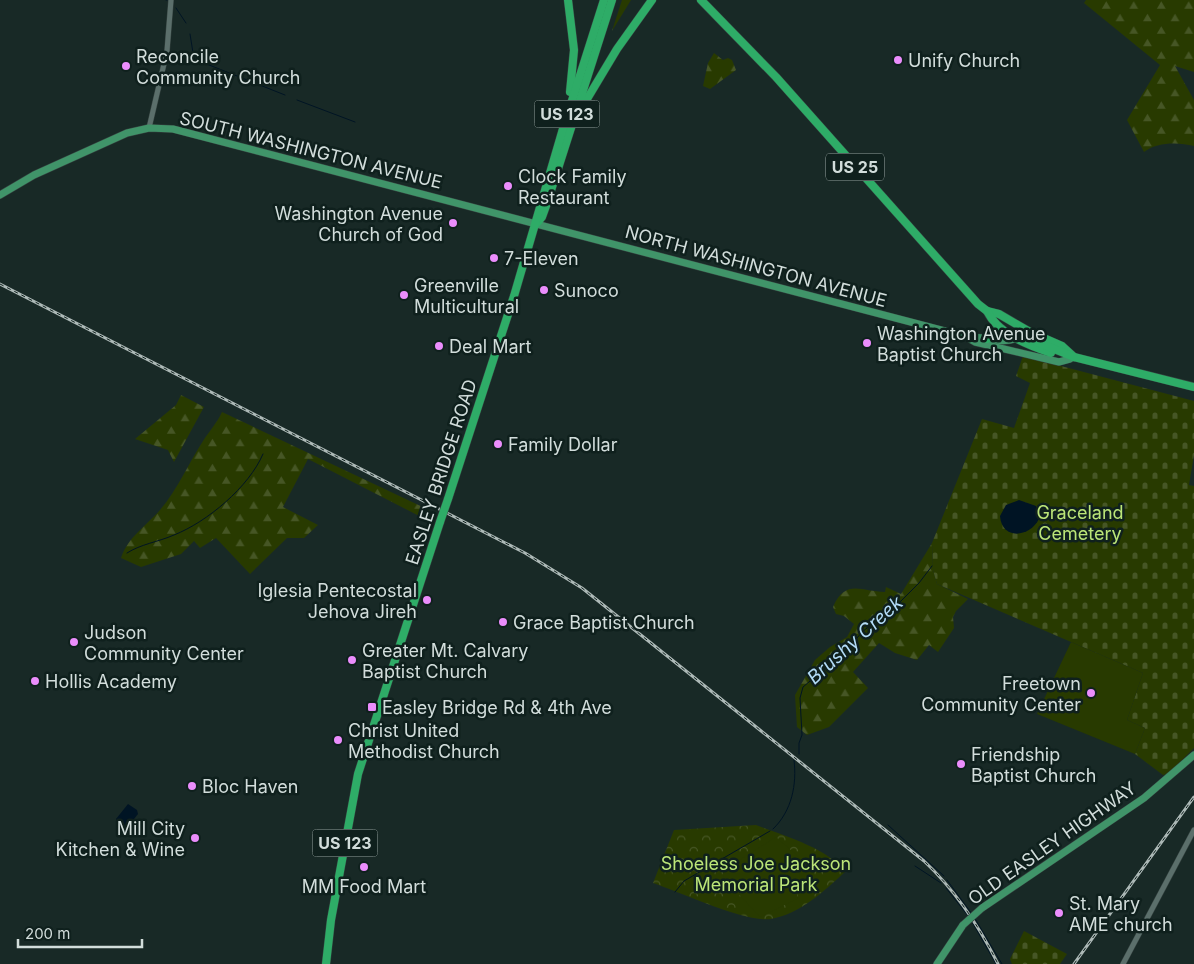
<svg xmlns="http://www.w3.org/2000/svg" width="1194" height="964" viewBox="0 0 1194 964" font-family="Inter,sans-serif">
  <style>
    .forest { fill: url(#forest-firs) }
    .cemetery { fill: url(#cemetery-stones) }
    .park { fill: url(#park-crowns) }
    .garden { fill: #283a00 }
    .water { fill: #001424 }
    .lines { fill: none; stroke-linecap: round; stroke-linejoin: round }
    .stream { stroke: #001424; stroke-width: 1 }
    .minor-casing { stroke: #354340; stroke-width: 6 }
    .major-casing { stroke: #354340; stroke-width: 8 }
    .highway-casing { stroke: #354340; stroke-width: 9 }
    .minor { stroke: #5b6f6b; stroke-width: 5 }
    .major { stroke: #409469; stroke-width: 7 }
    .highway { stroke: #2eac67; stroke-width: 8 }
    .rail-casing { stroke: #adb9b7; stroke-width: 3 }
    .rail { stroke: #0f201d; stroke-width: 1; stroke-dasharray: 4; stroke-linecap: butt }
    .major-bridge-casing { stroke: #354340; stroke-width: 8; stroke-linecap: butt }
    .highway-bridge-casing { stroke: #354340; stroke-width: 9; stroke-linecap: butt }
    .major-bridge { stroke: #409469; stroke-width: 7 }
    .highway-bridge { stroke: #2eac67; stroke-width: 8 }
    .poi-dot { fill: #eb8dfc; stroke: #0f201d; stroke-width: 2 }
    .labels { text-anchor: middle; dominant-baseline: central; stroke-width: 5; stroke-linejoin: round; paint-order: stroke }
    .shield { fill: #0f201d; stroke: #98a4a2; stroke-width: 1 }
    .shield-label { font-size: 16px; font-weight: bold; fill: #d2dddb }
    .poi-label { font-size: 18px; fill: #d2dddb; stroke: #0f201d; text-anchor: start }
    .street-label { font-size: 18px; fill: #d2dddb; stroke: #0f201d }
    .park-label { font-size: 18px; fill: #bbe578; stroke: #0f201d }
    .water-label { font-size: 19px; font-style: italic; fill: #b3dcf7; stroke: #0f201d }
  </style>
  <defs>
    <pattern id="forest-firs" width="22" height="20" patternUnits="userSpaceOnUse" patternTransform="scale(1.25)"><rect width="22" height="20" fill="#283a00"/><path d="M5 1l3.5 6h-7zM16 11l3.5 6h-7z" fill="#465625"/></pattern>
    <pattern id="cemetery-stones" width="16" height="16" patternUnits="userSpaceOnUse" patternTransform="scale(1.25)"><rect width="16" height="16" fill="#283a00"/><path d="M2 7V4a2 2 0 0 1 4 0v3zM10 15v-3a2 2 0 0 1 4 0v3z" fill="#465625"/></pattern>
    <pattern id="park-crowns" width="20" height="18" patternUnits="userSpaceOnUse" patternTransform="scale(1.25)"><rect width="20" height="18" fill="#283a00"/><path d="M2 6a3 3 0 1 1 6 0M12 15a3 3 0 1 1 6 0" fill="none" stroke="#465625"/></pattern>
  </defs>
  <rect width="100%" height="100%" fill="#182926"/>
  <g class="forest">
    <path d="M622 0H631L612 31Z"/>
    <path d="M1086 0H1194V72L1175 66 1194 100V146C1178 142 1157 142 1144 152L1127 120 1160 65 1084 3Z"/>
    <path d="M714 53 723 60 728 58 732 60 736 70 710 89 703 86 708 63Z"/>
    <path d="M181 395 204 407 174 462 168 450 135 439 176 405Z"/>
    <path d="M222 412 429 510 427 520 308 459 283 507 318 525 304 538H287L250 574 216 538 200 548 194 541 181 554 141 567 121 558C128 537 146 526 160 510 178 489 188 464 203 441 210 430 217 423 222 412Z"/>
    <path d="M932 543 933 570 937 584 968 599 956 611 953 617 954 628 938 652 929 645 917 660 895 653 879 643 853 672 868 688 829 727 807 735 797 727 795 695 815 660 830 647 847 637 854 624 844 616 836 614 833 607C846 578 861 592 885 592L886 587 901 594Z"/>
  </g>
  <g class="cemetery">
    <path d="M1023 356 1194 401V455L1189 485 1194 486V748L1168 774 1163 775 1135 754 1145 728 1127 720 1143 673 937 584 933 570 932 543 982 419 1014 428 1030 383 1016 376Z"/>
    <path d="M1024 931 1067 954 1060 964H1012L1010 959Z"/>
  </g>
  <path class="park" d="M756 825C784 836 828 848 845 872 824 891 800 914 771 919 746 923 680 892 653 883L674 830Z"/>
  <g class="garden">
    <path d="M1071 642 1143 673 1127 720 1145 728 1135 754 1037 714Z"/>
    <path d="M776 837 801 859 797 899 760 917 723 877 724 870Z"/>
  </g>
  <g class="water">
    <path d="M1019 500 1036 506 1039 519C1030 537 1002 541 1000 516L1006 505Z"/>
    <path d="M128 804 137 810 138 814 130 824 123 828 116 822V819Z"/>
  </g>
  <g class="lines">
    <g class="stream">
      <path d="M166 0H167"/>
      <path d="M176 8 186 23"/>
      <path d="M190 34 194 59 285 95"/>
      <path d="M297 100 355 122"/>
      <path d="M127 553C141 544 158 542 174 535 207 522 249 487 263 454"/>
      <path d="M799 754V743L802 735 800 698 803 687 848 649 862 632 901 601 919 583 932 566"/>
      <path d="M888 825 944 876"/>
      <path d="M773 829C792 811 797 784 794 760"/>
      <path d="M915 866 941 883"/>
      <path d="M947 880 972 914"/>
      <path d="M946 888 969 917"/>
      <path d="M675 892 684 881 770 831"/>
      <path d="M974 917 1002 964"/>
      <path d="M971 920 996 964"/>
    </g>
    <g class="minor-casing">
      <g id="minor">
        <path d="M149 128 167 51 171 0"/>
        <path d="M1123 964 1194 830"/>
      </g>
    </g>
    <g class="major-casing">
      <g id="major">
        <path d="M0 195 34 175 127 133 149 128 173 129 968 337C986 336 1000 345 1018 338"/>
        <path d="M968 338 975 342 1059 362 1070 359"/>
        <path d="M982 908 1144 798 1194 755"/>
        <path d="M937 964 963 925"/>
      </g>
    </g>
    <g class="highway-casing">
      <g id="highway">
        <path d="M568 0 574 50 570 92"/>
        <path d="M701 0 776 77 978 304 987 311 999 314 1030 332 1062 346 1074 357"/>
        <path d="M581 109 617 49 652 0"/>
        <path d="M537 223 542 217 546 206 612 0"/>
        <path d="M987 311C998 334 1028 345 1051 353"/>
        <path d="M1018 338H1027L1074 357 1194 387"/>
        <path d="M987 339 996 336 998 326"/>
        <path d="M448 499 514 296 562 132 604 0"/>
        <path d="M326 964 331 920 358 774 440 522"/>
      </g>
    </g>
    <use href="#minor" class="minor"/>
    <use href="#major" class="major"/>
    <use href="#highway" class="highway"/>
    <g class="rail-casing">
      <g id="rail">
        <path d="M0 284 525 553 582 588 924 861C956 891 979 926 998 964"/>
        <path d="M1074 964 1194 797"/>
      </g>
    </g>
    <use href="#rail" class="rail"/>
    <g class="major-bridge-casing">
      <path id="major-bridge" d="M963 925 982 908"/>
    </g>
    <g class="highway-bridge-casing">
      <path id="highway-bridge" d="M440 522 448 499"/>
    </g>
    <use href="#major-bridge" class="major-bridge"/>
    <use href="#highway-bridge" class="highway-bridge"/>
  </g>
  <g class="poi-dot">
    <circle cx="898" cy="60" r="5"/>
    <circle cx="126" cy="66" r="5"/>
    <circle cx="508" cy="186" r="5"/>
    <circle cx="453" cy="223" r="5"/>
    <circle cx="494" cy="258" r="5"/>
    <circle cx="544" cy="290" r="5"/>
    <circle cx="404" cy="295" r="5"/>
    <circle cx="867" cy="343" r="5"/>
    <circle cx="439" cy="346" r="5"/>
    <circle cx="498" cy="444" r="5"/>
    <circle cx="427" cy="600" r="5"/>
    <circle cx="503" cy="622" r="5"/>
    <circle cx="74" cy="642" r="5"/>
    <circle cx="352" cy="660" r="5"/>
    <circle cx="35" cy="681" r="5"/>
    <circle cx="1091" cy="693" r="5"/>
    <rect x="367" y="702" width="10" height="10" rx="2.5"/>
    <circle cx="338" cy="740" r="5"/>
    <circle cx="961" cy="764" r="5"/>
    <circle cx="192" cy="786" r="5"/>
    <circle cx="195" cy="838" r="5"/>
    <circle cx="364" cy="867" r="5"/>
    <circle cx="1059" cy="913" r="5"/>
  </g>
  <g class="labels">
    <g class="shield">
      <rect x="534.5" y="100.5" width="65" height="27" rx="4"/>
      <rect x="826" y="153.5" width="58" height="27" rx="4"/>
      <rect x="312.5" y="829.5" width="65" height="27" rx="4"/>
    </g>
    <g class="shield-label">
      <text x="567" y="114">US 123</text>
      <text x="855" y="167">US 25</text>
      <text x="345" y="843">US 123</text>
    </g>
    <g class="poi-label">
      <text x="136" y="56">Reconcile<tspan x="136" dy="21">Community Church</tspan></text>
      <text x="908" y="60">Unify Church</text>
      <text x="518" y="176">Clock Family<tspan x="518" dy="21">Restaurant</tspan></text>
      <text x="443" y="213" text-anchor="end">Washington Avenue<tspan x="443" dy="21">Church of God</tspan></text>
      <text x="504" y="258">7-Eleven</text>
      <text x="414" y="285">Greenville<tspan x="414" dy="21">Multicultural</tspan></text>
      <text x="554" y="290">Sunoco</text>
      <text x="877" y="333">Washington Avenue<tspan x="877" dy="21">Baptist Church</tspan></text>
      <text x="449" y="346">Deal Mart</text>
      <text x="508" y="444">Family Dollar</text>
      <text x="417" y="590" text-anchor="end">Iglesia Pentecostal<tspan x="417" dy="21">Jehova Jireh</tspan></text>
      <text x="513" y="622">Grace Baptist Church</text>
      <text x="84" y="632">Judson<tspan x="84" dy="21">Community Center</tspan></text>
      <text x="362" y="650">Greater Mt. Calvary<tspan x="362" dy="21">Baptist Church</tspan></text>
      <text x="45" y="681">Hollis Academy</text>
      <text x="1081" y="683" text-anchor="end">Freetown<tspan x="1081" dy="21">Community Center</tspan></text>
      <text x="382" y="707">Easley Bridge Rd &amp; 4th Ave</text>
      <text x="348" y="730">Christ United<tspan x="348" dy="21">Methodist Church</tspan></text>
      <text x="971" y="754">Friendship<tspan x="971" dy="21">Baptist Church</tspan></text>
      <text x="202" y="786">Bloc Haven</text>
      <text x="185" y="828" text-anchor="end">Mill City<tspan x="185" dy="21">Kitchen &amp; Wine</tspan></text>
      <text x="364" y="886" text-anchor="middle">MM Food Mart</text>
      <text x="1069" y="903">St. Mary<tspan x="1069" dy="21">AME church</tspan></text>
    </g>
    <g class="street-label">
      <text transform="translate(311 150) rotate(14)">SOUTH WASHINGTON AVENUE</text>
      <text transform="translate(756 266) rotate(15)">NORTH WASHINGTON AVENUE</text>
      <text transform="translate(441 472) rotate(-72)">EASLEY BRIDGE ROAD</text>
      <text transform="translate(1052 843) rotate(-35)">OLD EASLEY HIGHWAY</text>
    </g>
    <g class="park-label">
      <text x="1080" y="512">Graceland<tspan x="1080" dy="21">Cemetery</tspan></text>
      <text x="756" y="863">Shoeless Joe Jackson<tspan x="756" dy="21">Memorial Park</tspan></text>
    </g>
    <g class="water-label">
      <text transform="translate(855 640) rotate(-42)">Brushy Creek</text>
    </g>
  </g>
  <path d="M18 939v8h124v-8" fill="none" stroke="#d2dddb" stroke-width="2.5"/>
  <text x="25" y="939" font-size="15" fill="#d2dddb" stroke="#0f201d" stroke-width="4" paint-order="stroke">200 m</text>
</svg>
